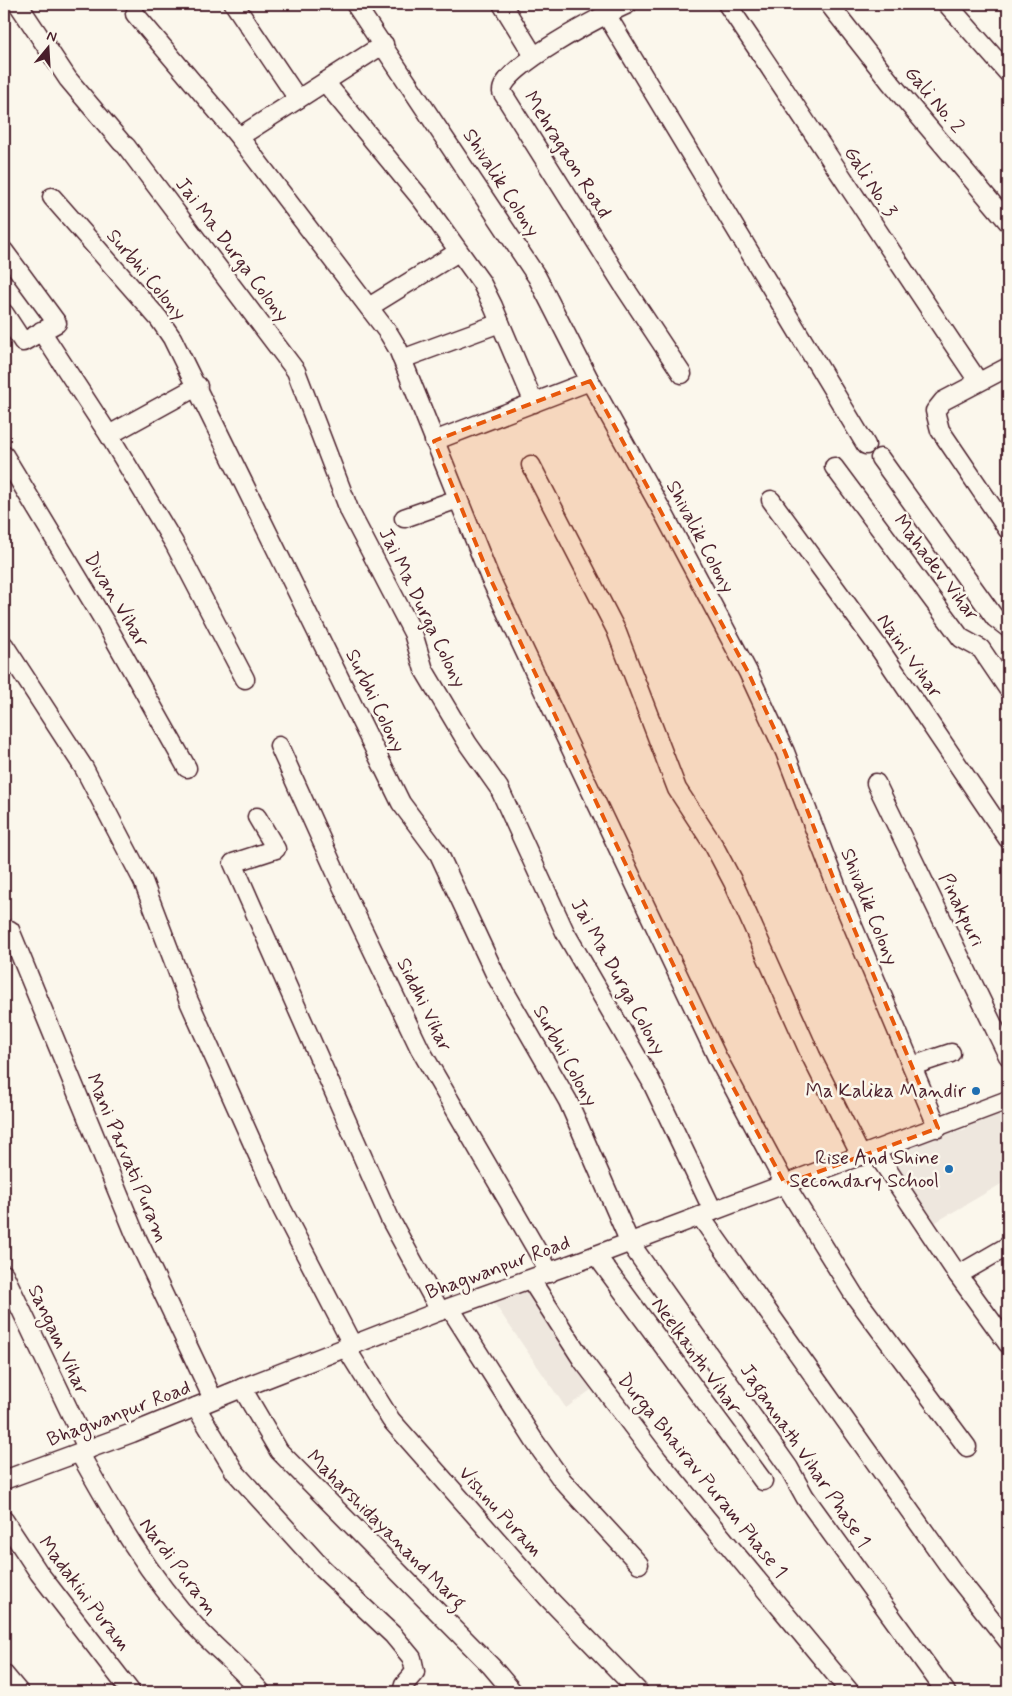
<svg xmlns="http://www.w3.org/2000/svg" width="1012" height="1696" viewBox="0 0 1012 1696" font-family="Mynerve,sans-serif">
  <style>
    .built { fill: #eee7de }
    .lines { fill: none; stroke-linecap: round; stroke-linejoin: round }
    .minor-casing { stroke: #4a1f2b; stroke-width: 21 }
    .minor { stroke: #fbf7ec; stroke-width: 18 }
    .marked { fill: #e8590c; fill-opacity: 0.2; stroke: #e8590c; stroke-width: 4; stroke-dasharray: 10 6; stroke-linejoin: round }
    .poi-dot { fill: #1f6fb2; stroke: #fbf7ec; stroke-width: 2 }
    .labels { text-anchor: middle; dominant-baseline: central; stroke-width: 5; stroke-linejoin: round; paint-order: stroke }
    .street-label { font-size: 20px; fill: #4a1f2b; stroke: #fbf7ec }
    .poi-label { font-size: 20px; fill: #4a1f2b; stroke: #fbf7ec; text-anchor: end }
  </style>
  <rect width="100%" height="100%" fill="#fbf7ec"/>
  <filter id="ink" filterUnits="userSpaceOnUse"><feTurbulence type="fractalNoise" baseFrequency=".02" numOctaves="2"/><feDisplacementMap in="SourceGraphic" scale="10" xChannelSelector="R" yChannelSelector="G"/><feConvolveMatrix kernelMatrix="1 2 1 2 8 2 1 2 1" color-interpolation-filters="sRGB"/></filter>
  <g filter="url(#ink)">
    <g class="built">
      <path d="M1008 1107V1180L929 1226 882 1157 955 1129 958 1132 968 1128V1124Z"/>
      <path d="M527 1287 595 1387 566 1408 492 1300Z"/>
    </g>
    <g class="lines">
      <g class="minor-casing">
        <g id="minor">
          <path d="M18 4 68 79 122 143"/>
          <path d="M234 4 298 99"/>
          <path d="M355 4 537 277 590 381 665 516 748 672 785 752 839 893 938 1128"/>
          <path d="M502 4 534 56"/>
          <path d="M628 4C605 14 500 68 502 92L625 288 682 374"/>
          <path d="M727 4C812 129 893 256 978 381"/>
          <path d="M829 4 891 83 1008 222"/>
          <path d="M947 4 1008 73"/>
          <path d="M135 14 239 137 389 334 398 349 490 578 717 1057 785 1184 854 1295 967 1447"/>
          <path d="M606 14 866 445"/>
          <path d="M325 82 422 200 481 282 493 306 534 403"/>
          <path d="M239 137 384 44"/>
          <path d="M126 146 296 371 350 512 413 633 424 670 468 744 499 788 565 932 651 1081 713 1211"/>
          <path d="M52 197 159 319 172 338 401 803 439 854 496 976 568 1101 630 1243 789 1468 805 1497 946 1692"/>
          <path d="M4 251 57 323 23 342 4 313"/>
          <path d="M369 307 458 252"/>
          <path d="M41 331 109 435 174 543 245 679"/>
          <path d="M402 359 500 323"/>
          <path d="M1008 367 943 401 935 411 940 430 1008 530"/>
          <path d="M109 435 198 386"/>
          <path d="M434 441 590 381"/>
          <path d="M4 455 106 624 187 768"/>
          <path d="M880 458 995 618 1008 628"/>
          <path d="M531 465 616 630 677 789 714 846 733 882 811 1056 861 1156"/>
          <path d="M834 467 961 638 981 649 1008 689"/>
          <path d="M771 500 879 648 1008 839"/>
          <path d="M404 518 458 499"/>
          <path d="M4 645 84 768 143 881 188 999 282 1209 353 1346"/>
          <path d="M279 746 342 886 420 1049 550 1273"/>
          <path d="M876 783 1008 1056"/>
          <path d="M257 817 276 849 233 863 390 1219 440 1311"/>
          <path d="M10 930 135 1234 213 1399"/>
          <path d="M912 1066 951 1053"/>
          <path d="M875 1151 958 1275 1008 1344"/>
          <path d="M700 1216 954 1573 1008 1641"/>
          <path d="M596 1255 763 1481"/>
          <path d="M4 1274 88 1450"/>
          <path d="M958 1275 1008 1246"/>
          <path d="M531 1280 583 1361 658 1460 850 1692"/>
          <path d="M450 1308 535 1442 562 1480 639 1564"/>
          <path d="M346 1348 391 1420 548 1598 639 1692"/>
          <path d="M242 1388 279 1451 491 1666 513 1692"/>
          <path d="M196 1407 235 1472 323 1569 393 1635 412 1658 415 1672 404 1685 402 1692"/>
          <path d="M80 1454C114 1515 148 1576 197 1628 217 1650 242 1669 261 1692"/>
          <path d="M4 1480 132 1433 242 1388 440 1311 583 1260 1008 1100"/>
          <path d="M4 1520 39 1573 131 1692"/>
          <path d="M4 1674 19 1692"/>
        </g>
      </g>
      <use href="#minor" class="minor"/>
    </g>
  </g>
  <path class="marked" d="M590 381 748 672 785 752 839 893 938 1128 785 1184 717 1057 573 753 490 578 434 441Z"/>
  <g class="poi-dot">
    <circle cx="976" cy="1091" r="5"/>
    <circle cx="949" cy="1169" r="5"/>
  </g>
  <g class="labels">
    <g class="street-label">
      <text transform="translate(934 100) rotate(50)">Gali No. 2</text>
      <text transform="translate(567 155) rotate(58)">Mehragaon Road</text>
      <text transform="translate(870 182) rotate(57)">Gali No. 3</text>
      <text transform="translate(501 183) rotate(57)">Shivalik Colony</text>
      <text transform="translate(232 250) rotate(53)">Jai Ma Durga Colony</text>
      <text transform="translate(146 275) rotate(50)">Surbhi Colony</text>
      <text transform="translate(700 537) rotate(62)">Shivalik Colony</text>
      <text transform="translate(936 568) rotate(53)">Mahadev Vihar</text>
      <text transform="translate(116 600) rotate(59)">Divan Vihar</text>
      <text transform="translate(422 608) rotate(64)">Jai Ma Durga Colony</text>
      <text transform="translate(909 656) rotate(55)">Naini Vihar</text>
      <text transform="translate(375 701) rotate(64)">Surbhi Colony</text>
      <text transform="translate(869 907) rotate(68)">Shivalik Colony</text>
      <text transform="translate(961 910) rotate(64)">Pinakpuri</text>
      <text transform="translate(618 977) rotate(61)">Jai Ma Durga Colony</text>
      <text transform="translate(424 1005) rotate(64)">Siddhi Vihar</text>
      <text transform="translate(565 1056) rotate(61)">Surbhi Colony</text>
      <text transform="translate(127 1158) rotate(67)">Mani Parvati Puram</text>
      <text transform="translate(498 1268) rotate(-20)">Bhagwanpur Road</text>
      <text transform="translate(58 1340) rotate(65)">Sangam Vihar</text>
      <text transform="translate(696 1356) rotate(54)">Neelkanth Vihar</text>
      <text transform="translate(119 1414) rotate(-21)">Bhagwanpur Road</text>
      <text transform="translate(805 1456) rotate(56)">Jagannath Vihar Phase 1</text>
      <text transform="translate(702 1476) rotate(51)">Durga Bhairav Puram Phase 1</text>
      <text transform="translate(500 1512) rotate(48)">Vishnu Puram</text>
      <text transform="translate(386 1530) rotate(45)">Maharshidayanand Marg</text>
      <text transform="translate(178 1567) rotate(53)">Nardi Puram</text>
      <text transform="translate(84 1594) rotate(53)">Madakini Puram</text>
    </g>
    <g class="poi-label">
      <text x="966" y="1091">Ma Kalika Mandir</text>
      <text x="939" y="1158">Rise And Shine<tspan x="939" dy="23">Secondary School</tspan></text>
    </g>
  </g>
  <rect width="1012" height="1696" fill="none" stroke="#fbf7ec" stroke-width="20"/>
  <rect x="10" y="10" width="992" height="1676" fill="none" stroke="#4a1f2b" stroke-width="2" filter="url(#ink)"/>
  <g transform="translate(48 48) rotate(18)" stroke="#fbf7ec" stroke-width="4" paint-order="stroke">
  <path d="M0-4L9 19L0 12L-9 19Z" fill="#4a1f2b"/>
  <text y="-8" font-size="14" font-weight="bold" text-anchor="middle" fill="#4a1f2b">N</text>
  </g>
</svg>
